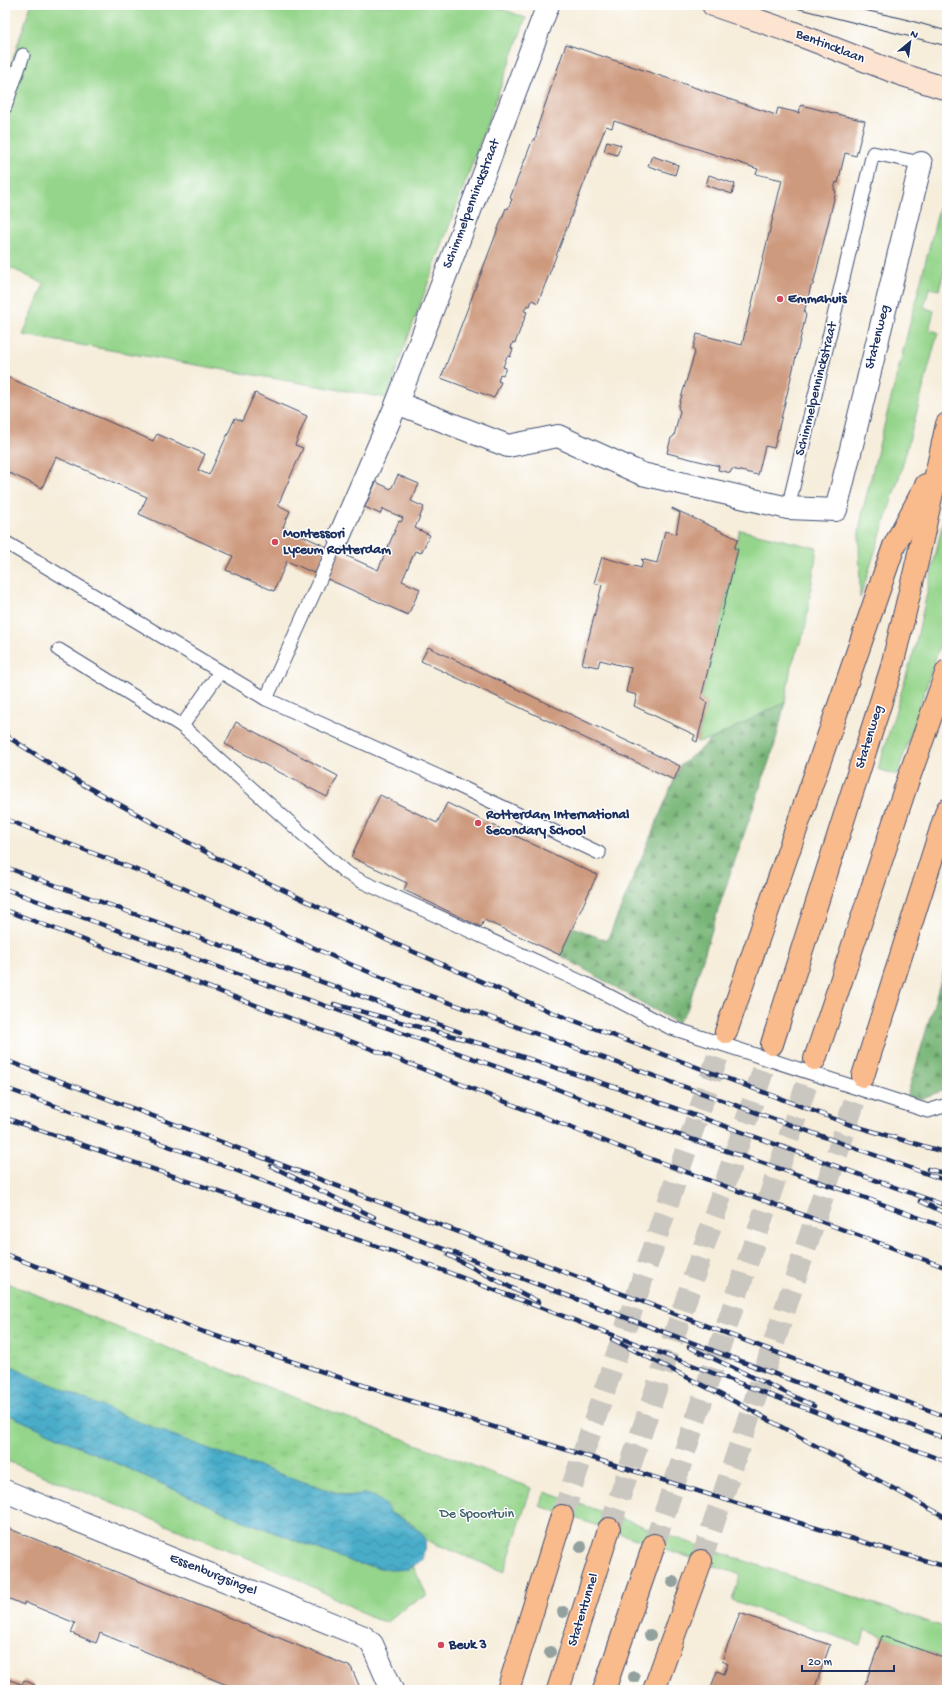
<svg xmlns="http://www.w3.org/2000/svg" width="952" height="1695" viewBox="0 0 952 1695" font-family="'Gochi Hand',sans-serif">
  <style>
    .grass { fill: #95d58b; stroke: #588274 }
    .forest { fill: url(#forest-firs); stroke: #4a726a }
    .park { fill: url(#park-tufts); stroke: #588274 }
    .water { fill: url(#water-waves); stroke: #326e94 }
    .building { fill: #ce9a7e }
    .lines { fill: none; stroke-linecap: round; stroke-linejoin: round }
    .primary-tunnel { stroke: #cac7c1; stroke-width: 22; stroke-dasharray: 22 11; stroke-linecap: butt }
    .lane-casing { stroke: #3c4c71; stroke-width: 15 }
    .street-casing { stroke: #3c4c71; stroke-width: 24 }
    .secondary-casing { stroke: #3c4c71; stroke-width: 24 }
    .primary-casing { stroke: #3c4c71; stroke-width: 24 }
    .lane { stroke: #fff; stroke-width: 13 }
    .street { stroke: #fff; stroke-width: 22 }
    .secondary { stroke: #fde4d1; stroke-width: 22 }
    .primary { stroke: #fabb8c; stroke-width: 22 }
    .tram { stroke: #1b2f5e; stroke-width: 1 }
    .rail-casing { stroke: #1b2f5e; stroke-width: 4.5 }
    .rail { stroke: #fff; stroke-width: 3; stroke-dasharray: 9; stroke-linecap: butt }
    .tree { fill: #92a09e }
    .poi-dot { fill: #d1495b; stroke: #fff; stroke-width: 1.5 }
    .labels { text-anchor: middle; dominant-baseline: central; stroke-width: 3; stroke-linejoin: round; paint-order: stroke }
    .street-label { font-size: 14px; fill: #1b2f5e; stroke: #fff }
    .poi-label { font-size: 14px; font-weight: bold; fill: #1b2f5e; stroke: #fff; text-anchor: start }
    .park-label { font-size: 14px; fill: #40616c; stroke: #fff }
  </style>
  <defs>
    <pattern id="forest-firs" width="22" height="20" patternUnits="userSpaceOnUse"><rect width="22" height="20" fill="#78b677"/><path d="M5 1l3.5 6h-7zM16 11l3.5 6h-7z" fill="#629465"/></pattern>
    <pattern id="park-tufts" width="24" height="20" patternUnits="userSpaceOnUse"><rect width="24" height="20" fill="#95d58b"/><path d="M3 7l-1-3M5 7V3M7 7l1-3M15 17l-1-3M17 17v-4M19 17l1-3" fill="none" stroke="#80b77a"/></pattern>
    <pattern id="water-waves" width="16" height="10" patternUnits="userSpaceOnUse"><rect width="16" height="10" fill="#4aadca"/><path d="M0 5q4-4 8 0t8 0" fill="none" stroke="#3d8da7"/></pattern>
  </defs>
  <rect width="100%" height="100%" fill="#fff"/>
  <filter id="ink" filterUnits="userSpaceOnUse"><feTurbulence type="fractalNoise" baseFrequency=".025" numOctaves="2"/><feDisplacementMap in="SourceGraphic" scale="8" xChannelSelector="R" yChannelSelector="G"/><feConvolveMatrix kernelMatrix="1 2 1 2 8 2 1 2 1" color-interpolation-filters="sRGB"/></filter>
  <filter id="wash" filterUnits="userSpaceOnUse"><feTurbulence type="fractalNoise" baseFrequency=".012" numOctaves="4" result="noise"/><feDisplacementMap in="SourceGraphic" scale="16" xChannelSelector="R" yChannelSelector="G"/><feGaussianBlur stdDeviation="0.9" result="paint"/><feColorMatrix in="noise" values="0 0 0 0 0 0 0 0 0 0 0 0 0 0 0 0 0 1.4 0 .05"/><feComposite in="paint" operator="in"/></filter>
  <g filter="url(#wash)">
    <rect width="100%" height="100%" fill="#f6edda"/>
    <g class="grass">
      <path d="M31 5H492L526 18 400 359 387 398 23 335 44 284 5 265V82Z"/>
      <path d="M947 177V260L939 290 929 288 924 307 934 311 929 330 938 332 901 471 860 598 859 533 863 509Z"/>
      <path d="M947 503V623L897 775 878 769 915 647Z"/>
      <path d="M740 530 817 548 805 630 791 666 785 702 712 739 697 742 707 702 701 698 738 550 734 548Z"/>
      <path d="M5 1413 242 1520 355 1563 391 1570 408 1569 413 1566 427 1596 407 1605 387 1622 375 1619 290 1575 5 1460Z"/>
      <path d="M545 1492 688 1542 947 1628V1659L865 1630 861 1645 732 1600 741 1575 540 1506Z"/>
    </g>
    <g class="forest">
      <path d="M785 702 775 744 719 907 687 1010 677 1023 560 955 573 927 607 941 680 766 712 739Z"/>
      <path d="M943 973H947V1089L920 1099 907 1096Z"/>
    </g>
    <path class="park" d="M5 1282 205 1363 531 1488 504 1572 426 1540 412 1523 390 1513 388 1506 364 1494 348 1496 276 1473 150 1428 81 1399 5 1363Z"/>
    <path class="water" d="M5 1363C104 1410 205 1450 310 1484 321 1487 335 1494 347 1496 352 1496 357 1494 362 1494 374 1494 386 1503 390 1513 406 1520 417 1525 426 1540L422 1560 408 1569 391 1570 355 1563 242 1520 5 1413Z"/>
    <g id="blocks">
      <g class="building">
        <path d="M566 44 776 115 778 108 799 113 801 105 865 121 856 156 845 153 838 183 836 182 834 190 836 191 813 285 811 286 804 312 806 315 774 448 765 446 758 475 732 469 730 473 727 472 718 470 719 466 667 453 671 438 674 436 680 411 678 408 695 352 693 349 697 334 742 345 782 180 756 174 758 169 614 121 612 128 606 126 538 303 532 300 530 306 527 305 524 311 527 312 515 343 513 342 511 348 513 349 510 357 507 356 503 367 506 368 503 375 500 374 498 381 501 382 494 398 441 378 506 208 508 209 512 199 510 198 533 139 535 140 538 129 537 128Z"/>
        <path d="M607 141 621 145 617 155 604 151Z"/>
        <path d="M652 156 678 165 675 175 648 166Z"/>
        <path d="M709 175 735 184 732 194 706 185Z"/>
        <path d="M5 376 153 441 157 434 205 454 198 470 209 475 235 418 242 421 255 393 307 416 295 445 303 448 278 505 290 511 283 527 378 570 399 521 401 522 403 518 383 509 380 514 365 507 376 482 391 489 398 475 419 484 411 501 424 507 415 528 430 535 421 553 415 551 402 581 420 589 408 615 287 561 274 591 226 570 233 556 139 514 147 497 56 457 42 488 5 471Z"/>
        <path d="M672 508 738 539 734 548 738 549 701 698 707 702 697 742 693 740 695 735 634 706 637 695 626 692 631 668 600 660 598 667 582 664 602 585 594 583 602 557 641 568 643 561 641 559 657 563 665 531 676 534 680 513 672 509Z"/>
        <path d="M428 647 680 766 674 780 421 661Z"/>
        <path d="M236 722 338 776 327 797 225 744Z"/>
        <path d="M380 795 437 823 447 803 597 875 560 955 484 920 481 927 404 890 407 883 351 857Z"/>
        <path d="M5 1527 351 1667 361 1690H239L100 1633 96 1643 71 1633 75 1623 24 1602V1605L5 1597Z"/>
        <path d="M740 1613 830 1645 814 1690H802L791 1686 790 1690H710L717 1671 724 1674 728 1664 722 1661Z"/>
        <path d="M882 1636 947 1659V1690H863Z"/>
        <path d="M7 1679 21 1684 18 1690H5Z"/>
        <path d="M24 1680 35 1685 32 1690H19Z"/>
      </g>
    </g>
  </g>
  <g filter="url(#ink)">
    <use href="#blocks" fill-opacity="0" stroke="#3c4c71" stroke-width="1"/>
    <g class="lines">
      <g class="primary-tunnel">
        <path d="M562 1516 726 1032"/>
        <path d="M609 1529 772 1044"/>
        <path d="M654 1545 815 1059"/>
        <path d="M701 1561 863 1076"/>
      </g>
      <g class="lane-casing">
        <g id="lane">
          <path d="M5 107 23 55"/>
          <path d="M788 508 873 153 921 163"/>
          <path d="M5 542 266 699 339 537"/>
          <path d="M59 650 182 726 220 672"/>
          <path d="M266 699 442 778 599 853"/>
          <path d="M182 726 345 872 361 881 588 985 669 1027 928 1111 947 1105"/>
        </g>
      </g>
      <g class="street-casing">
        <g id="street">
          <path d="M397 403 508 446 558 436 642 474 788 508 836 510 921 163"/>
          <path d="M339 537 397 403 548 5"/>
          <path d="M5 1491 364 1637 372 1644 392 1690"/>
        </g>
      </g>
      <g class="secondary-casing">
        <path id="secondary" d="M713 5 789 31 900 74 947 89"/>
      </g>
      <g class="primary-casing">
        <g id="primary">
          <path d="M726 1032 894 546 926 485"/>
          <path d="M772 1044 891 670 917 562 947 424"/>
          <path d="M815 1059 907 783 947 671"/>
          <path d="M863 1076 947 810"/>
          <path d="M508 1690 562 1516"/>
          <path d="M558 1690 609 1529"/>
          <path d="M604 1690 654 1545"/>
          <path d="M654 1690 701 1561"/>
        </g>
      </g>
      <use href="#lane" class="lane"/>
      <use href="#street" class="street"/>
      <use href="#secondary" class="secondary"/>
      <use href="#primary" class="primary"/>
      <g class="tram">
        <path d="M784 5 947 46"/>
        <path d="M841 5 901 18 947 31"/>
      </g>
      <g class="rail-casing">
        <g id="rail">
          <path d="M5 735 84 785 215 857 389 941 551 1012 662 1054 848 1124 947 1153"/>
          <path d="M5 819 183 888 345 962 400 985 947 1181"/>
          <path d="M5 867 460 1032"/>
          <path d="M5 889 284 991 542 1083 637 1121 852 1193 947 1228"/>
          <path d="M5 910 387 1055 635 1153 947 1268"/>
          <path d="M334 1004 493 1047 633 1093 947 1206"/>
          <path d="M5 1060 947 1417"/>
          <path d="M5 1088 227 1167 947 1439"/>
          <path d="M5 1118 405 1256 947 1462"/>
          <path d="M271 1166 374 1217"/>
          <path d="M928 1169 947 1174"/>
          <path d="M920 1201 947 1214"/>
          <path d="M5 1254 204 1332 398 1397 806 1525 947 1567"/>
          <path d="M448 1255 539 1302"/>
          <path d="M612 1339 747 1408 947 1518"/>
          <path d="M689 1347 814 1406"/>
        </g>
      </g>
      <use href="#rail" class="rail"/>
    </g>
    <g class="tree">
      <circle cx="581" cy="1547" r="6"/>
      <circle cx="673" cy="1582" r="6"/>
      <circle cx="563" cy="1612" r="6"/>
      <circle cx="650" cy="1635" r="6"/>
      <circle cx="550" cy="1652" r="6"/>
      <circle cx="634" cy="1677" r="6"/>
    </g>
  </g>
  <g class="poi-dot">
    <circle cx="780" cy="299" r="4"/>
    <circle cx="275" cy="542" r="4"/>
    <circle cx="478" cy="823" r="4"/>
    <circle cx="441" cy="1645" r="4"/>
  </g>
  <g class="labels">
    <g class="street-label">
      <text transform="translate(830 47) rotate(21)">Bentincklaan</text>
      <text transform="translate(472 204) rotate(-69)">Schimmelpenninckstraat</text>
      <text transform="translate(878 337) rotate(-76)">Statenweg</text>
      <text transform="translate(817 389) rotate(-76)">Schimmelpenninckstraat</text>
      <text transform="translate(870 737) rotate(-73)">Statenweg</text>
      <text transform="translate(213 1575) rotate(22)">Essenburgsingel</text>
      <text transform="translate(584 1610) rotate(-73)">Statentunnel</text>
    </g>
    <g class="poi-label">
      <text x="788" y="299">Emmahuis</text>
      <text x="283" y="534">Montessori<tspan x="283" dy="16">Lyceum Rotterdam</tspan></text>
      <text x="486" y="815">Rotterdam International<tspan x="486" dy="16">Secondary School</tspan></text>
      <text x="449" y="1645">Beuk 3</text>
    </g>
    <g class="park-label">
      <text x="477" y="1514">De Spoortuin</text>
    </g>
  </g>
  <rect width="952" height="1695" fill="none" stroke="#fff" stroke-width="20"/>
  <g transform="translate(910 42) rotate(29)" stroke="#ffffff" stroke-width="3" paint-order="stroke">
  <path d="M0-3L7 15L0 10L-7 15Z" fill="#1b2f5e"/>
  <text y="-6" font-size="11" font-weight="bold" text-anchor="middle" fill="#1b2f5e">N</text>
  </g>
  <path d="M802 1665v6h92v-6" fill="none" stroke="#1b2f5e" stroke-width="2"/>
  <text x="808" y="1665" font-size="12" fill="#1b2f5e" stroke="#ffffff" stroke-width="3" paint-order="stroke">20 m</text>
</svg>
